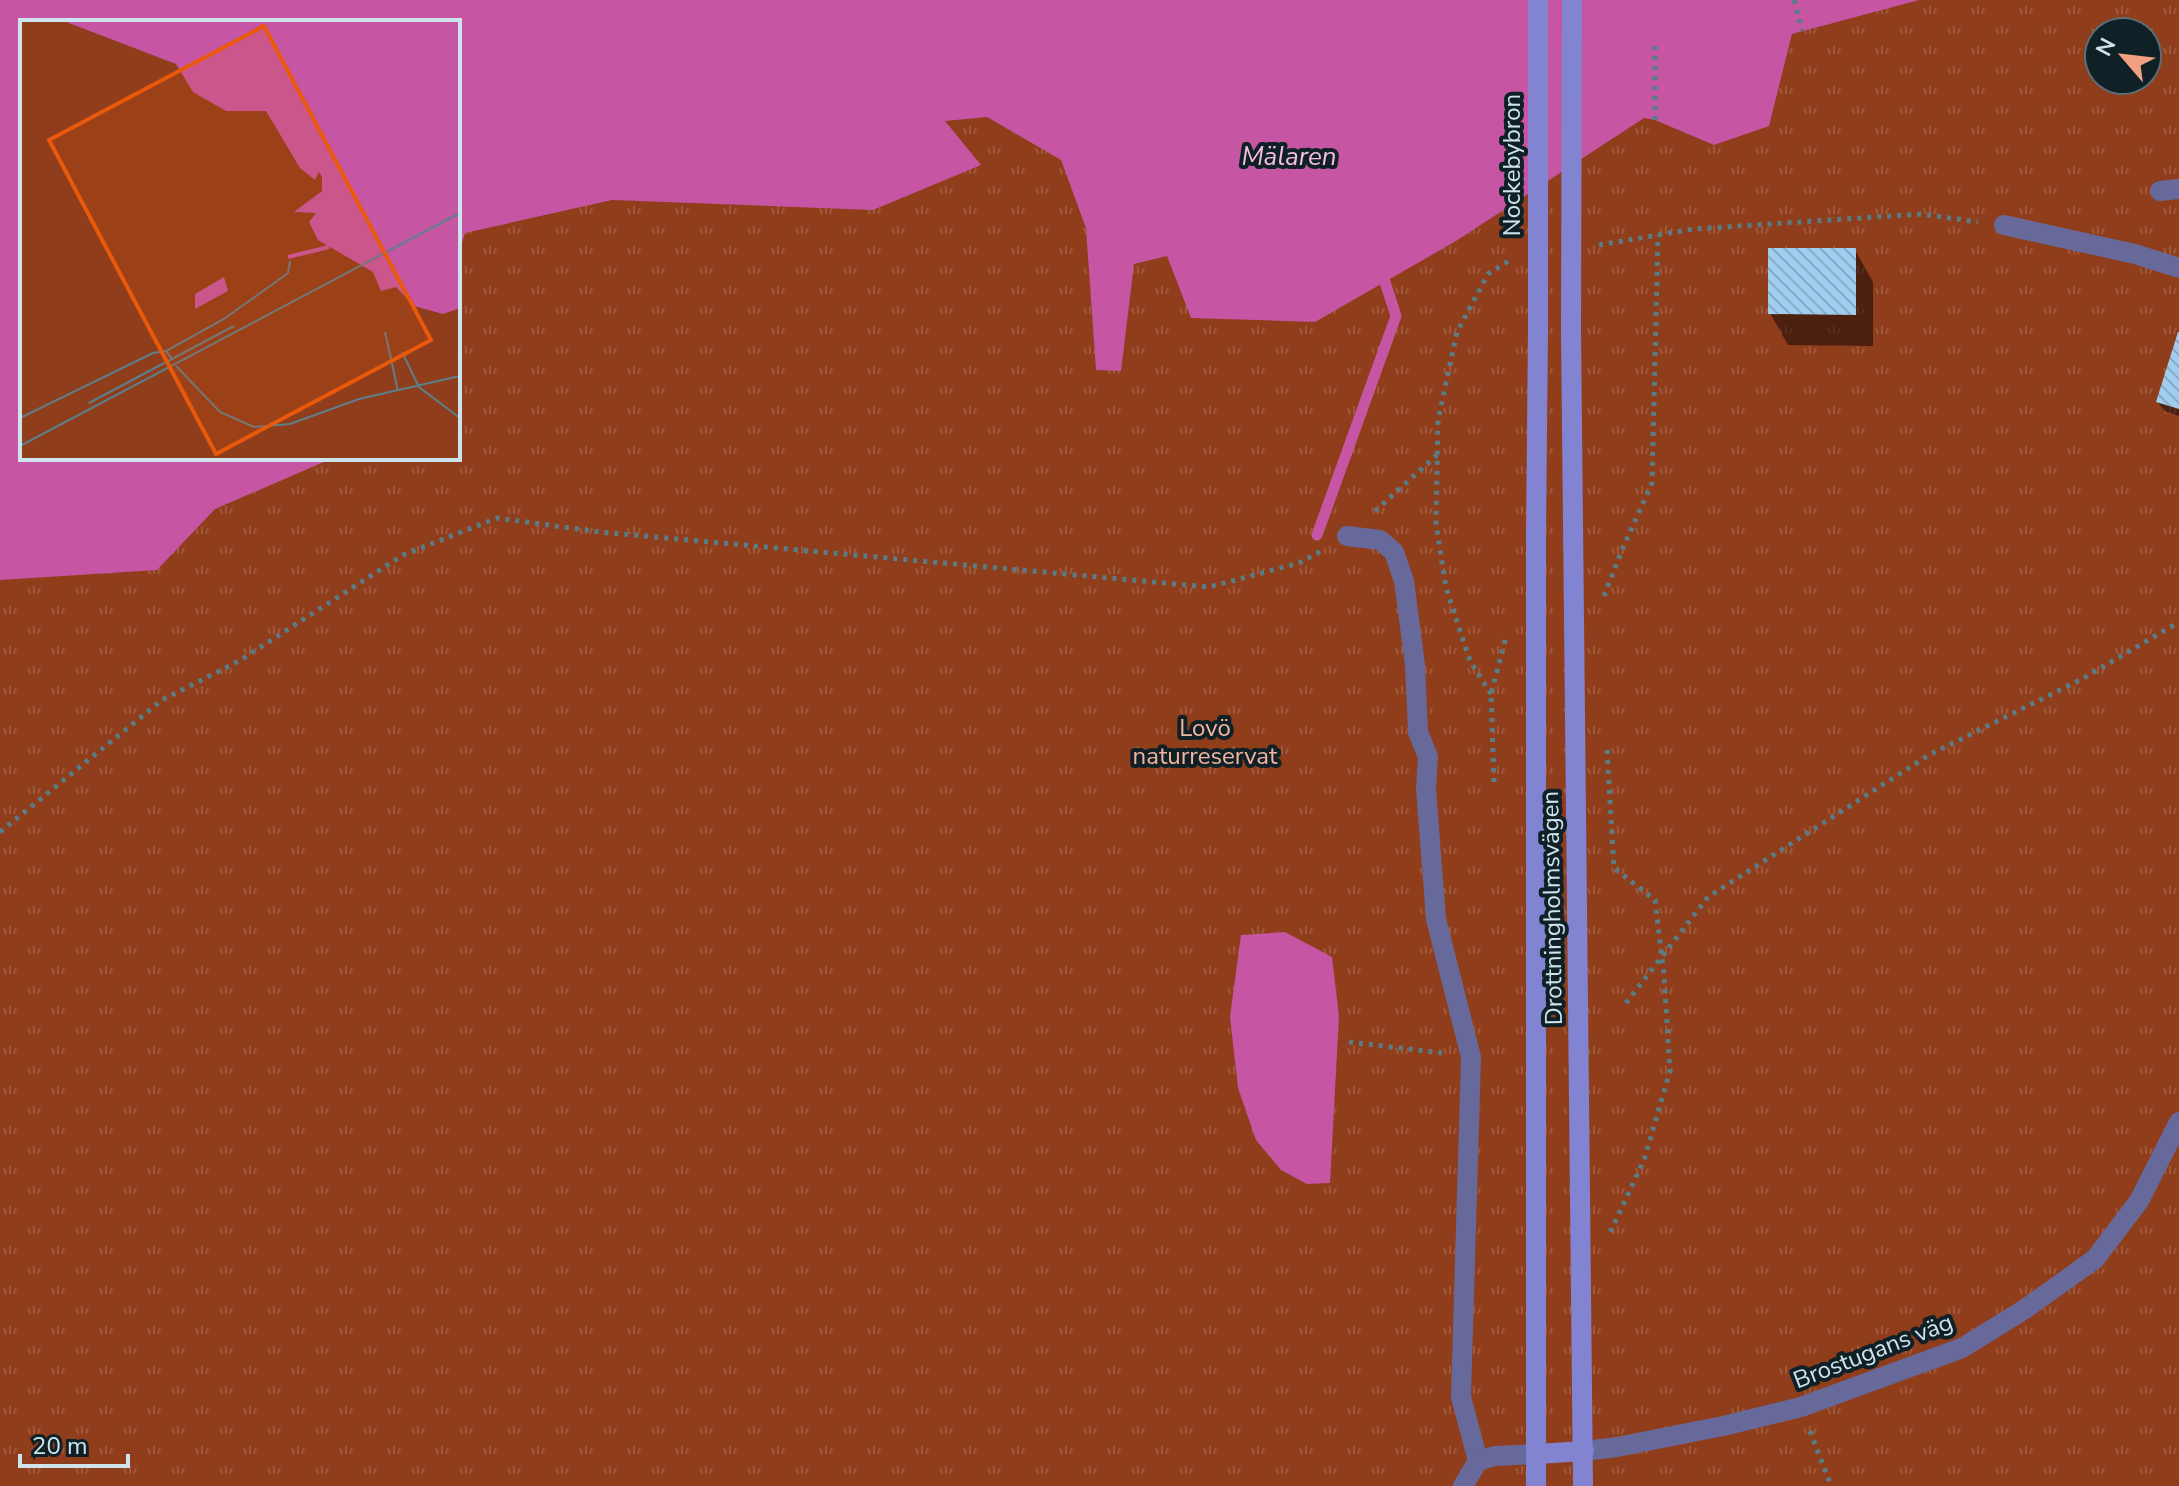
<svg xmlns="http://www.w3.org/2000/svg" width="2179" height="1486" viewBox="0 0 2179 1486" font-family="'Nunito Sans',sans-serif">
  <style>
    .park { fill: url(#park-tufts); fill-rule: evenodd }
    .water { fill: #c656a3 }
    .shadow { fill: #0007 }
    .lines { fill: none; stroke-linecap: round; stroke-linejoin: round }
    .stream { stroke: #c656a3; stroke-width: 11 }
    .building { fill: url(#building-back-hatch) }
    .path { stroke: #597c87; stroke-width: 5; stroke-dasharray: 4 6; stroke-linecap: butt }
    .lane { stroke: #67699a; stroke-width: 20 }
    .street { stroke: #67699a; stroke-width: 20 }
    .secondary { stroke: #8284d1; stroke-width: 20 }
    .secondary-bridge { stroke: #8284d1; stroke-width: 20 }
    .labels { text-anchor: middle; dominant-baseline: central; stroke-width: 8; stroke-linejoin: round; paint-order: stroke }
    .street-label { font-size: 24px; fill: #cee3eb; stroke: #0f2026 }
    .park-label { font-size: 24px; fill: #f3b59e; stroke: #0f2026 }
    .water-label { font-size: 26px; font-style: italic; fill: #f7bde1; stroke: #0f2026 }
    .inset-river { fill: none; stroke: #c656a3; stroke-width: 4 }
    .inset-road { fill: none; stroke: #5d7f8a; stroke-width: 2 }
    .view { fill: #e8590c; fill-opacity: 0.15; stroke: #e8590c; stroke-width: 4 }
    .inset-edge { fill: none; stroke: #cee3eb; stroke-width: 4 }
  </style>
  <defs>
    <pattern id="park-tufts" width="24" height="20" patternUnits="userSpaceOnUse" patternTransform="scale(2)"><rect width="24" height="20" fill="#8f3d1b"/><path d="M3 7l-1-3M5 7V3M7 7l1-3M15 17l-1-3M17 17v-4M19 17l1-3" fill="none" stroke="#9e593c"/></pattern>
    <pattern id="building-back-hatch" width="6" height="6" patternUnits="userSpaceOnUse" patternTransform="scale(2)"><rect width="6" height="6" fill="#a0cdef"/><path d="M-1 5l2 2M0 0l6 6M5-1l2 2" fill="none" stroke="#88abc5"/></pattern>
  </defs>
  <rect width="100%" height="100%" fill="#113c49"/>
  <path class="park" d="M0 0H2179V1486H0ZM22 22H458V458H22ZM2099 32H2147V80H2099Z"/>
  <g class="water">
    <path d="M0 0H1919L1792 34 1769 126 1714 145 1655 120 1644 118 1456 241 1315 322 1191 318 1167 256 1134 264 1121 371 1096 370 1086 228 1061 160 987 117 945 121 981 165 873 210 612 200 465 233 458 256V22H22V458H333L215 509 157 570 0 580Z"/>
    <path d="M1285 932 1332 957 1339 1016 1330 1183 1307 1184 1281 1170 1256 1140 1238 1088 1230 1017 1241 935Z"/>
  </g>
  <g class="shadow">
    <path d="M1855 250 1873 282V346L1788 345 1770 313Z"/>
    <path d="M2179 336V416L2164 411 2158 402Z"/>
  </g>
  <g class="lines">
    <path class="stream" d="M1317 535 1396 316 1385 282"/>
  </g>
  <g class="building">
    <path d="M1768 248H1856V315L1768 314Z"/>
    <path d="M2178 332H2179V409L2156 402Z"/>
  </g>
  <g class="lines">
    <g class="path">
      <path d="M1794 0 1802 31"/>
      <path d="M1655 120V46"/>
      <path d="M1599 245 1694 229 1921 214 1978 222"/>
      <path d="M1375 511 1437 455"/>
      <path d="M1604 596 1622 550 1652 483 1658 235"/>
      <path d="M1491 694 1470 661 1446 588 1436 524 1438 420 1457 332 1488 274 1510 260"/>
      <path d="M1607 750 1614 868 1655 900 1664 975 1670 1071 1644 1160 1609 1235"/>
      <path d="M1494 782 1491 694 1506 637"/>
      <path d="M0 832 162 700 239 661 403 555 497 518 600 532 1209 587 1299 563 1323 550"/>
      <path d="M1626 1003 1708 897 1929 755 2082 679 2179 622"/>
      <path d="M1349 1042 1442 1053"/>
      <path d="M1810 1431 1831 1486"/>
    </g>
    <g class="lane">
      <path d="M2160 191 2179 189"/>
      <path d="M2004 225 2135 254 2179 268"/>
      <path d="M1347 536 1380 540 1394 552 1404 581 1415 665 1418 732 1428 757 1426 789 1436 919 1471 1057 1461 1397 1478 1461"/>
    </g>
    <g class="street">
      <path d="M1584 1451 1617 1447 1723 1426 1801 1407 1962 1348 2025 1309 2095 1259 2139 1201 2179 1122"/>
      <path d="M1463 1486 1478 1461 1495 1456 1537 1454"/>
    </g>
    <g class="secondary">
      <path d="M1571 330 1583 1486"/>
      <path d="M1537 1454 1584 1451"/>
      <path d="M1536 1486V533L1538 331"/>
    </g>
    <g class="secondary-bridge">
      <path d="M1538 0V331"/>
      <path d="M1571 330 1572 0"/>
    </g>
  </g>
  <g class="labels">
    <g class="street-label">
      <text transform="translate(1512 165) rotate(-90)">Nockebybron</text>
      <text transform="translate(1552 908) rotate(-91)">Drottningholmsvägen</text>
      <text transform="translate(1873 1351) rotate(-21)">Brostugans väg</text>
    </g>
    <g class="park-label">
      <text x="1205" y="728">Lovö<tspan x="1205" dy="28">naturreservat</tspan></text>
    </g>
    <g class="water-label">
      <text x="1289" y="156">Mälaren</text>
    </g>
  </g>
  <g transform="translate(20 20)">
    <rect width="440" height="440" fill="#113c49"/>
    <path d="M0 0H290L440 123V440H0Z" fill="#8f3d1b"/>
    <path d="M41 0H440V288L423 294 394 286 376 267 361 271 353 252 298 220 289 202 296 193 274 192 302 171V157L299 152 295 160 280 148 246 91H206L173 72 156 44ZM204 257 208 271 175 289V274Z" fill="#c656a3"/>
    <path class="inset-river" d="M268 237 309 227"/>
    <path class="inset-road" d="M365 312 378 371M146 331 204 299 268 253 270 241M382 332 399 367 440 398M156 346 200 392 234 407 270 404 339 379 440 356M69 383 214 306M0 398 133 333 146 331 152 339M0 426 440 193"/>
    <path class="view" d="M244 6 411 320 196 434 29 120Z"/>
    <rect width="440" height="440" class="inset-edge"/>
  </g>
  <g transform="translate(2123 56) rotate(298)"><circle r="38" fill="#0f2026" stroke="#5b6e75" stroke-width="2"/>
  <path d="M0-6L14 30L0 20L-14 30Z" fill="#f2a081"/>
  <text y="-12" font-size="22" font-weight="bold" text-anchor="middle" fill="#cee3eb">N</text>
  </g>
  <path d="M20 1454v12h108v-12" fill="none" stroke="#cee3eb" stroke-width="4"/>
  <text x="32" y="1454" font-size="24" fill="#cee3eb" stroke="#0f2026" stroke-width="6" paint-order="stroke">20 m</text>
</svg>
